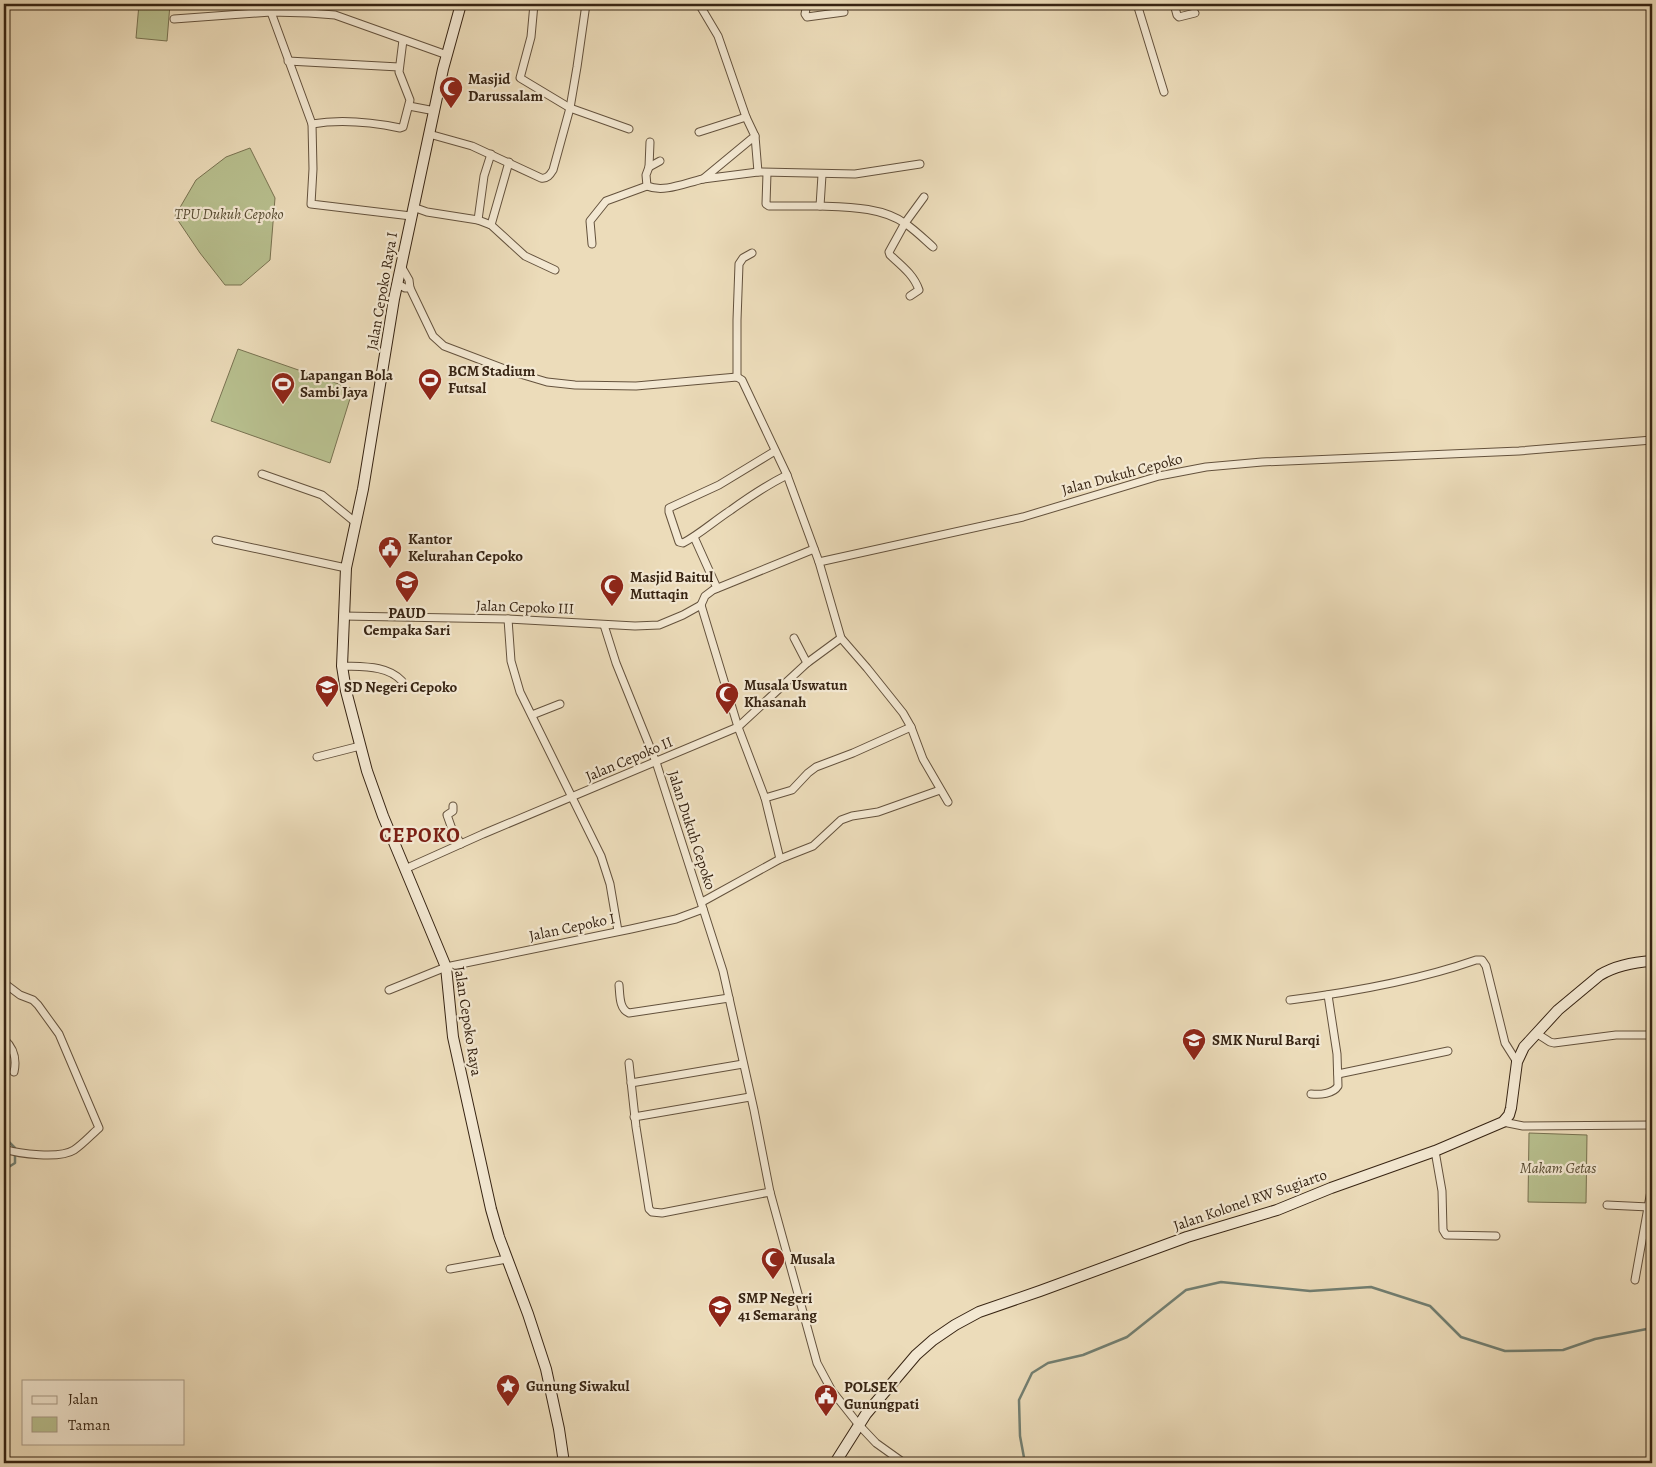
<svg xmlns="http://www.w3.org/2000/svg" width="1656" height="1467" viewBox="0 0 1656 1467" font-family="Alegreya,serif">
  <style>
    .green { fill: #b8c08f; stroke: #787251 }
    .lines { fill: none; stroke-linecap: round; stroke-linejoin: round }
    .stream { stroke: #727f72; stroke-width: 2.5 }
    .street-casing { stroke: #64523d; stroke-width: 9 }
    .secondary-casing { stroke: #372413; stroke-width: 12 }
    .street { stroke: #f3e8d2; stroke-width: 7 }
    .secondary { stroke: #f3e8d2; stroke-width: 10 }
    .labels { text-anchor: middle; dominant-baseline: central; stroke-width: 4.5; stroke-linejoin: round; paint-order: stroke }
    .poi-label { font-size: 15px; font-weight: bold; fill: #372413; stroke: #f3e8d2; text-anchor: start }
    .park-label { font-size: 15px; font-style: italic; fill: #574b32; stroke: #f3e8d2 }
    .street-label { font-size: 15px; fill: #372413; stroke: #f3e8d2 }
    .district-label { font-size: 20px; font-weight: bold; letter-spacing: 1px; fill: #7a1f14; stroke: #f3e8d2 }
  </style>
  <rect width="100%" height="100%" fill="#ecdcba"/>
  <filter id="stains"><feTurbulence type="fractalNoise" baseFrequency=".004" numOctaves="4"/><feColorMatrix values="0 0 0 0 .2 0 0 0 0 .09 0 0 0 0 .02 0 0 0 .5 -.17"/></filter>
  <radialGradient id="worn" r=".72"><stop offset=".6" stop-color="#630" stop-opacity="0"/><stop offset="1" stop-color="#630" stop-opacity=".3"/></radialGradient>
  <g class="green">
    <path d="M139 4H170L167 41 136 38Z"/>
    <path d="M250 148 275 198 270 260 241 285H225L200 253 175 216 196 180 226 157Z"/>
    <path d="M238 349 353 389 330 463 211 421Z"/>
    <path d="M1529 1133 1587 1135 1586 1203 1528 1202Z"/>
  </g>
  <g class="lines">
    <g class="stream">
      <path d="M4 1137 15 1148V1163L4 1170"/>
      <path d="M1025 1463 1020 1436 1019 1400 1032 1373 1048 1363 1083 1355 1127 1337 1186 1290 1221 1282 1310 1291 1371 1287 1430 1306 1461 1337 1505 1351 1563 1350 1595 1339 1652 1328"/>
    </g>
    <g class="street-casing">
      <g id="street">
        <path d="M268 4 312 124 313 169 311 204 411 216"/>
        <path d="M534 4 531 37 520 78 570 108 629 129"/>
        <path d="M807 4 805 14 807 17 844 12"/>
        <path d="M1137 4 1164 92"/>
        <path d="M1174 4 1177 15 1179 17 1195 13"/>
        <path d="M174 19 271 12 309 13 335 15 447 55"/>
        <path d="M288 61 399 67"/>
        <path d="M409 106 435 111"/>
        <path d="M746 117 755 136 703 179 758 172 855 174 920 164"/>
        <path d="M312 124C341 119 371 122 400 128L403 127 410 100 399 72 403 40"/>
        <path d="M699 132 746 117 718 36 699 4"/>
        <path d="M429 134 472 146 541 178C547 179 550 175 553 170L570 108 577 67 586 4"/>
        <path d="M755 136 758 172"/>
        <path d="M649 167 660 161"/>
        <path d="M767 173 766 204 769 206H820"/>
        <path d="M822 175 820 206C848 207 883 207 906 224 916 231 924 239 933 247"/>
        <path d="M647 186 646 175 649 167 650 142"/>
        <path d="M413 207 427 212 478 220 491 225 525 256 555 270"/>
        <path d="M478 220 484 176 491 154"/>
        <path d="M491 225 509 162"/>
        <path d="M592 244 590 221 606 201 647 186C664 193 685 183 703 179"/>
        <path d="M401 266 409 280 410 288"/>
        <path d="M398 284 405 288H410L433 336 444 346 510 371 547 382 575 385 636 386 737 377 742 380 787 475 819 562 841 638 867 668 903 713 911 727 923 759 948 802"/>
        <path d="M910 296 919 290C914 275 902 266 890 255L889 252 905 223 924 197"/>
        <path d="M737 377V320L739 264 743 258 752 253"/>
        <path d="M775 451 719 485 669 508V512L679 542 683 543C700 534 714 521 731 510 749 497 767 485 787 475"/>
        <path d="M262 474 322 495 355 522"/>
        <path d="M694 537 717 588"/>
        <path d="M216 540 346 568"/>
        <path d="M819 562 1023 517 1159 476 1206 467 1262 462 1519 451 1652 440"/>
        <path d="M701 605 738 727 765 798 780 859"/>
        <path d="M701 605 705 596 713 590 814 549"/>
        <path d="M343 616 508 619 635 626 659 625 683 615 701 605"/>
        <path d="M508 619 511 661 520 692 601 856 610 884 618 931"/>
        <path d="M604 625 616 663 656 762 723 971 754 1110 770 1192 817 1363 832 1391 859 1425 876 1443 904 1463"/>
        <path d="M794 638 807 663"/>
        <path d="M342 666C363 667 387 665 402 681"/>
        <path d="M532 715 560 704"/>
        <path d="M317 757 360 746"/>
        <path d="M765 798 792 790 808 773 816 767 853 753 911 727"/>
        <path d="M453 806V811L447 815 452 829 461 844"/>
        <path d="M405 869 483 834 738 727 807 663 841 638"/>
        <path d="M702 902 780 859 813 846 841 820 852 816 878 812 940 790"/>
        <path d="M4 983 20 995 33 1000 38 1005 59 1034 99 1128C91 1135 83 1144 74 1150 60 1159 19 1154 4 1149"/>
        <path d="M619 985C620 995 619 1009 629 1013L729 998"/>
        <path d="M389 990 446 967 631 929 676 919 703 909"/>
        <path d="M1290 1000C1353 992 1416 981 1476 960H1482L1486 966 1505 1043 1517 1062"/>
        <path d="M1536 1033 1550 1042 1554 1043 1616 1035H1652"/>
        <path d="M4 1039C14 1048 17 1058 14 1072"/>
        <path d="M629 1063 636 1127 649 1209 652 1212 662 1213 770 1192"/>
        <path d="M1338 1074 1448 1051"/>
        <path d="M631 1083 743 1064"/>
        <path d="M1311 1094C1320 1095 1333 1094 1338 1086L1337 1054 1328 995"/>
        <path d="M634 1117 750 1097"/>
        <path d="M1503 1122 1523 1126 1652 1125"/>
        <path d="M1435 1151 1442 1191 1443 1230 1446 1235 1496 1236"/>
        <path d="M1607 1205 1649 1207"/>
        <path d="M450 1269 507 1259"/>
        <path d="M1635 1280 1652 1185"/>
      </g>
    </g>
    <g class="secondary-casing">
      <g id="secondary">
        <path d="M461 4 443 69 394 299 363 489 346 568 342 666 346 691 367 771 383 816 446 967 453 1037 491 1209 499 1237 528 1314 546 1369 559 1429 564 1463"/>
        <path d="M835 1463 866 1414 916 1355 933 1340 955 1325 979 1312 1040 1291 1187 1237 1277 1210 1331 1188 1435 1151 1503 1122 1509 1115 1511 1108 1517 1062 1524 1047 1558 1010 1600 975C1615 966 1635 962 1652 961"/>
      </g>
    </g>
    <use href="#street" class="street"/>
    <use href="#secondary" class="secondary"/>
  </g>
  <defs>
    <g id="mosque-pin" transform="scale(1.25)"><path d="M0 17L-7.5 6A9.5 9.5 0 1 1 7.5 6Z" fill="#8f2418" stroke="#f3e8d2"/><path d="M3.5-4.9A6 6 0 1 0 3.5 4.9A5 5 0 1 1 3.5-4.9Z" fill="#fff"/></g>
    <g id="stadium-pin" transform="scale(1.25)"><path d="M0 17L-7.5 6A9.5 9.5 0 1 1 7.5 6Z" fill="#8f2418" stroke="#f3e8d2"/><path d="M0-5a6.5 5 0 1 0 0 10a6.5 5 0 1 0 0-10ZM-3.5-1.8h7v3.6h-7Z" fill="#fff"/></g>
    <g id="civic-pin" transform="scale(1.25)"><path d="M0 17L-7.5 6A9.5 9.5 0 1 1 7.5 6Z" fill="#8f2418" stroke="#f3e8d2"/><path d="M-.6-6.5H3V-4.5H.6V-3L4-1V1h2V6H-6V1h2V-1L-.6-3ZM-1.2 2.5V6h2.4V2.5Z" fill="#fff"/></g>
    <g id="school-pin" transform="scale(1.25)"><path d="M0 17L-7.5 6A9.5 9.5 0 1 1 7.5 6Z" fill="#8f2418" stroke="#f3e8d2"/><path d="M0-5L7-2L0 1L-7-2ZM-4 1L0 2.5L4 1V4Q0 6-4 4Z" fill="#fff"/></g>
    <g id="sight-pin" transform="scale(1.25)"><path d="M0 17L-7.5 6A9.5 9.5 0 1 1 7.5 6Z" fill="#8f2418" stroke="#f3e8d2"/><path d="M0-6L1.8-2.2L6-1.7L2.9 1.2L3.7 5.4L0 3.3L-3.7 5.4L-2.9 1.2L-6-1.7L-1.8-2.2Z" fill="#fff"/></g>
  </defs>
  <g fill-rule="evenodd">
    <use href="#mosque-pin" x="451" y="88"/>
    <use href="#stadium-pin" x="430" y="380"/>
    <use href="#stadium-pin" x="283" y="384"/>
    <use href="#civic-pin" x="390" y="548"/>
    <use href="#school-pin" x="407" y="582"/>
    <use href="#mosque-pin" x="612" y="586"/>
    <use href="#school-pin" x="327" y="687"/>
    <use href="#mosque-pin" x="727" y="694"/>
    <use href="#school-pin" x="1194" y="1040"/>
    <use href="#mosque-pin" x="773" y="1259"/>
    <use href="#school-pin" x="720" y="1307"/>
    <use href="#sight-pin" x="508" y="1386"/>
    <use href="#civic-pin" x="826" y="1396"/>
  </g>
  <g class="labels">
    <g class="poi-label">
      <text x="468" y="79">Masjid<tspan x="468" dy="17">Darussalam</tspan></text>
      <text x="448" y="371">BCM Stadium<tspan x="448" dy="17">Futsal</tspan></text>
      <text x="300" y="375">Lapangan Bola<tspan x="300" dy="17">Sambi Jaya</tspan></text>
      <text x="408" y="539">Kantor<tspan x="408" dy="17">Kelurahan Cepoko</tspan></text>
      <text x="630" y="577">Masjid Baitul<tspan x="630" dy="17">Muttaqin</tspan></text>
      <text x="407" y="613" text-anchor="middle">PAUD<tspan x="407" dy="17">Cempaka Sari</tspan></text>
      <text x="744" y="685">Musala Uswatun<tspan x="744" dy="17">Khasanah</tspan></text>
      <text x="344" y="687">SD Negeri Cepoko</text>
      <text x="1212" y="1040">SMK Nurul Barqi</text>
      <text x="790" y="1259">Musala</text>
      <text x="738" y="1298">SMP Negeri<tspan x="738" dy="17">41 Semarang</tspan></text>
      <text x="526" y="1386">Gunung Siwakul</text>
      <text x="844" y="1387">POLSEK<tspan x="844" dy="17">Gunungpati</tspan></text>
    </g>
    <g class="park-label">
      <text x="229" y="214">TPU Dukuh Cepoko</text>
      <text x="1558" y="1168">Makam Getas</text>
    </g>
    <g class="street-label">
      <text transform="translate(382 291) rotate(-80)">Jalan Cepoko Raya I</text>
      <text transform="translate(1122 474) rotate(-15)">Jalan Dukuh Cepoko</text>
      <text transform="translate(525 607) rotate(2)">Jalan Cepoko III</text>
      <text transform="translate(629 759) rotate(-23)">Jalan Cepoko II</text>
      <text transform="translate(692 830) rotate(72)">Jalan Dukuh Cepoko</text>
      <text transform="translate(572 927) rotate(-12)">Jalan Cepoko I</text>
      <text transform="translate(468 1021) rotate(81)">Jalan Cepoko Raya</text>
      <text transform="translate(1250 1200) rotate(-19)">Jalan Kolonel RW Sugiarto</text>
    </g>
    <g class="district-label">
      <text x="420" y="835">CEPOKO</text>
    </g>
  </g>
  <rect width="1656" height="1467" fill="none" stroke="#ecdcba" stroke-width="20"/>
  <rect x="5" y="5" width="1646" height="1457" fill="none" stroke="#372413" stroke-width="2.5"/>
  <rect x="10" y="10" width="1636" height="1447" fill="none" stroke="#372413"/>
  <rect x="22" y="1380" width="162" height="65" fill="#f3e8d2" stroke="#a89a86"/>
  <rect x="32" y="1396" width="25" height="8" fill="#f3e8d2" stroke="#a89a86"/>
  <text x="68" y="1404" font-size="15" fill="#372413">Jalan</text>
  <rect x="32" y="1417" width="25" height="15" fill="#b8c08f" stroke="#a89a86"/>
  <text x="68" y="1430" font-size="15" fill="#372413">Taman</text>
  <rect width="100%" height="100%" filter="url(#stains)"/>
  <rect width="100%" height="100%" fill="url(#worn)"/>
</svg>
